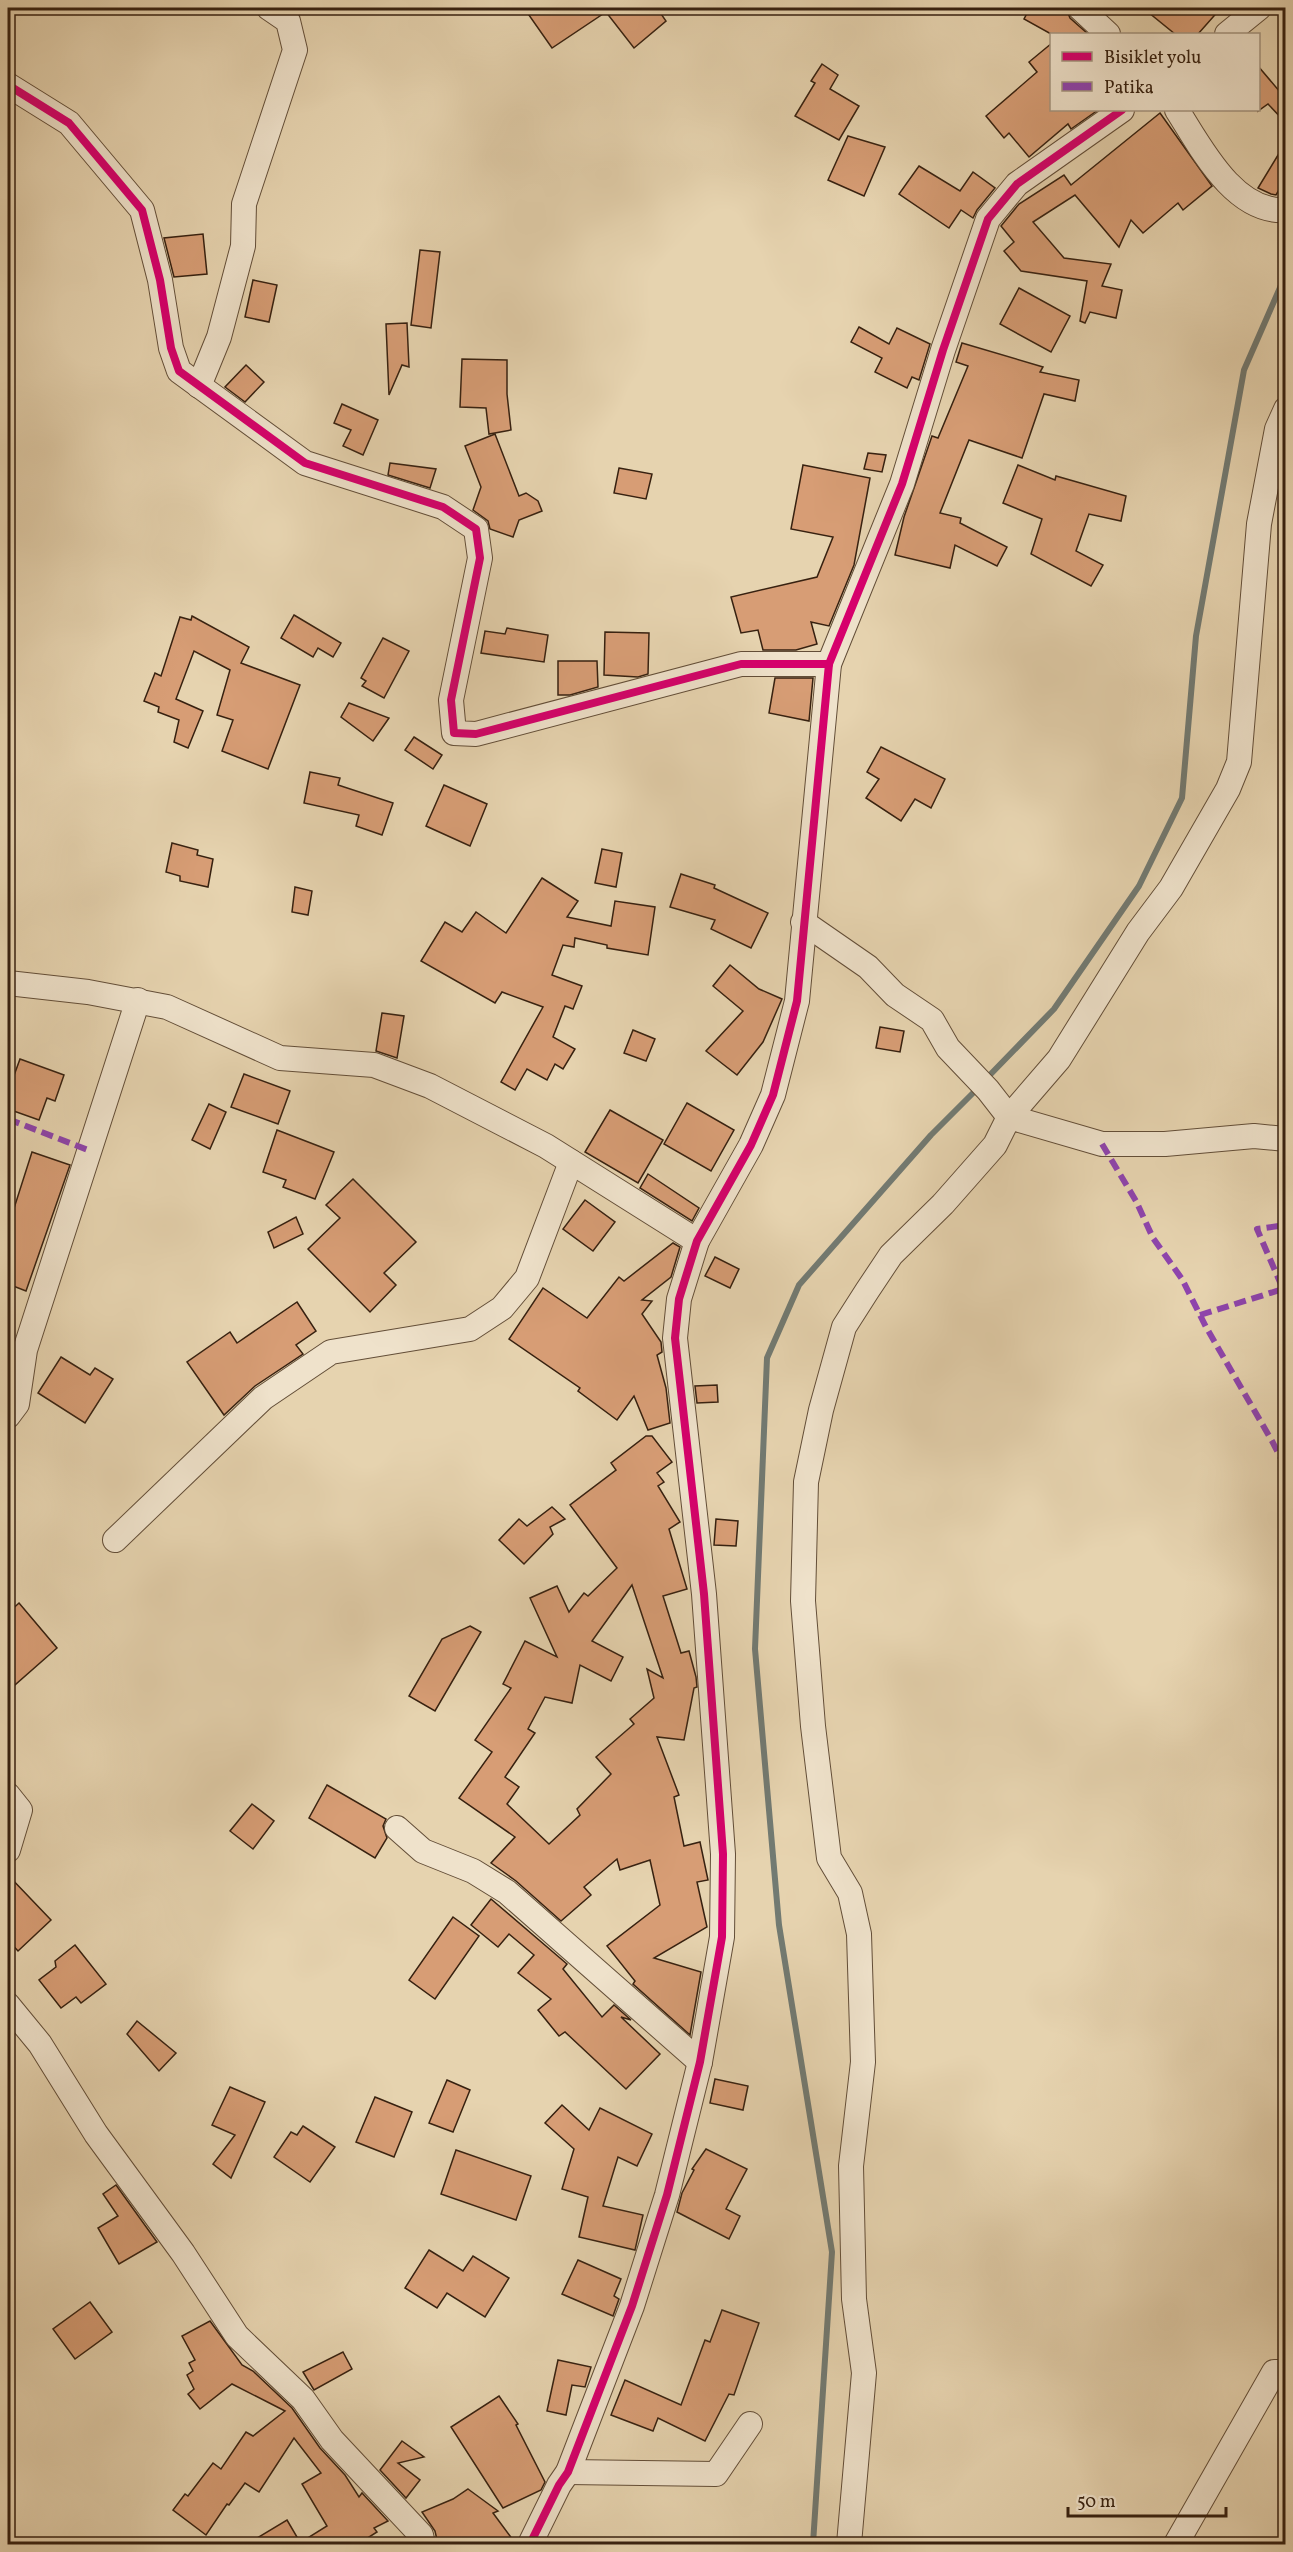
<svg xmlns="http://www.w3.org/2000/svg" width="1293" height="2552" viewBox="0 0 1293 2552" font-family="Vollkorn,serif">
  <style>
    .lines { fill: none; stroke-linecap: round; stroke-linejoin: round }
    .stream { stroke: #727a72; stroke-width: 6 }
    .building { fill: #d79d75; stroke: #372110; stroke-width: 1.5; fill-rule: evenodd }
    .street-casing { stroke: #634e38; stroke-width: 26 }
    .street { stroke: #efe2cb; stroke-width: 24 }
    .quiet { stroke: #8e44ad; stroke-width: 6; stroke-dasharray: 12 6; stroke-linecap: butt }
    .cycleway-casing { stroke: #efe2cb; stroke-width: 11 }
    .cycleway { stroke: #d6006c; stroke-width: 8 }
  </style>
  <rect width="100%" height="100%" fill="#e6d3af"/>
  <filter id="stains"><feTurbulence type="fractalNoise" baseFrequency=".00333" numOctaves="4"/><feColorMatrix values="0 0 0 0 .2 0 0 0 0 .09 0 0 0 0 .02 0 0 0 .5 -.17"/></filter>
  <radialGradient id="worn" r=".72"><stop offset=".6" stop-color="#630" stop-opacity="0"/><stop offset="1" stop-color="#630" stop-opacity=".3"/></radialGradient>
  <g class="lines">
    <g class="stream">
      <path d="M985 1080 1054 1009 1139 886 1182 798 1196 636 1244 370 1286 274"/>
      <path d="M813 2544 832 2252 779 1925 755 1649 767 1358 799 1285 931 1135 978 1088"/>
    </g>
  </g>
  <g class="building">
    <path d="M524 8H657L666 21 634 48 606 12 552 48Z"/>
    <path d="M1030 8H1066L1070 18 1088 34H1051L1024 19Z"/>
    <path d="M1143 8H1221L1198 34H1175Z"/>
    <path d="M1052 43V110H1098L1071 129 1068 124 1029 157 1009 133 1004 138 986 116 1037 72 1029 62Z"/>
    <path d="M822 64 838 75 830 89 859 106 839 140 795 116 815 83 811 81Z"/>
    <path d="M1258 66 1286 99V123L1268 104 1258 111Z"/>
    <path d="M1160 113 1212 186 1183 210 1178 203 1143 233 1131 220 1119 247 1075 195 1033 222 1064 258 1111 264 1102 286 1122 290 1116 318 1090 312 1085 323 1080 321 1087 281 1021 271 1004 251 1014 242 1001 226 1019 204 1064 175 1071 185Z"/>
    <path d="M848 136 885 147 864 196 828 180Z"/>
    <path d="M1286 142V178L1276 195 1271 194 1258 188Z"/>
    <path d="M919 166 960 191 973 172 995 188 977 210 973 218 961 210 949 228 899 194Z"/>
    <path d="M203 234 207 274 174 277 164 238Z"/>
    <path d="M420 250 440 252 431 328 411 325Z"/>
    <path d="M253 280 277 285 269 322 245 317Z"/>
    <path d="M1019 288 1070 316 1051 352 1000 324Z"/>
    <path d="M407 323 409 367 402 365 389 395 386 324Z"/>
    <path d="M859 327 889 344 897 328 930 344 919 380 912 377 907 388 875 372 882 358 851 342Z"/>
    <path d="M962 343 1043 367 1040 372 1079 380 1075 401 1044 394 1022 458 969 440 940 513 961 518 960 523 1007 547 997 566 955 545 950 568 895 555 904 517 932 436 938 438 968 366 956 362Z"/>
    <path d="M462 359 507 360V394L511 430 489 434 486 408 460 407Z"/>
    <path d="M246 365 264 382 245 402 225 387Z"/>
    <path d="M342 404 378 420 363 455 343 446 351 430 334 423Z"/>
    <path d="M495 434 519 496 526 493 538 501 542 511 519 520 513 537 490 529 488 521 473 510 481 487 465 446Z"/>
    <path d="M868 453 886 455 882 472 864 469Z"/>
    <path d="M390 463 436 469 430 488 388 475Z"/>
    <path d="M803 465 870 478 854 565 829 626 811 622 817 644 796 650H763L758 630 741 633 731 597 817 577 833 537 791 529Z"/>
    <path d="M1018 465 1055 480 1056 476 1126 496 1121 521 1089 514 1076 551 1103 565 1091 586 1031 554 1042 519 1003 503Z"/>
    <path d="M619 468 652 474 646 499 614 493Z"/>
    <path d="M294 615 341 643 333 657 318 648 313 657 281 638Z"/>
    <path d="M192 616 249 647 241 663 300 685 268 769 222 751 233 720 217 715 230 670 194 651 176 699 203 711 188 748 174 742 179 720 158 712 159 707 144 701 155 673 161 676 180 617 191 620Z"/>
    <path d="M507 628 548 635 544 662 481 653 485 631 505 634Z"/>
    <path d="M605 632 649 633 648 674 638 677 604 675Z"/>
    <path d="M383 638 409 651 384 698 362 686 366 681 361 678Z"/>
    <path d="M558 661H597L598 687 570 695H558Z"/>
    <path d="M775 678H813L809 721 769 713Z"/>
    <path d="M349 703 389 718 373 741 341 717Z"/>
    <path d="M414 737 442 755 433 769 405 750Z"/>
    <path d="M881 747 945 779 931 808 915 799 901 821 866 798 879 779 867 772Z"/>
    <path d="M310 772 340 778 338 785 393 803 382 835 356 826 359 815 304 803Z"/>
    <path d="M444 785 487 804 470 846 426 826Z"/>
    <path d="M172 843 198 850 197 855 213 859 208 887 180 881V876L166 872Z"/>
    <path d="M602 849 622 853 616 887 595 883Z"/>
    <path d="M681 874 715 885 714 888 768 913 751 948 711 929 715 920 670 907Z"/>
    <path d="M542 878 578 901 567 917 611 926 615 901 655 907 648 955 607 948V945L575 938 574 947 563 945 552 975 582 986 573 1009 565 1006 553 1037 575 1049 563 1069 555 1064 547 1080 527 1069 515 1090 501 1082 543 1007 502 992 495 1003 421 961 445 922 462 932 476 912 506 933Z"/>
    <path d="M295 887 312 891 308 915 292 912Z"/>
    <path d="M730 965 759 989 782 999 763 1042 737 1075 706 1051 743 1011 713 986Z"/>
    <path d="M382 1013 404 1016 397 1058 376 1051Z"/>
    <path d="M880 1027 904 1031 900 1052 876 1048Z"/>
    <path d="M633 1030 655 1039 646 1061 624 1053Z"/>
    <path d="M20 1059 64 1075 55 1101 47 1098 39 1120 8 1109V1092Z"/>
    <path d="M244 1074 290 1091 278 1124 231 1107Z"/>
    <path d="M687 1103 734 1130 711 1171 664 1144Z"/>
    <path d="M209 1104 226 1112 210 1149 192 1140Z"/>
    <path d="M610 1110 663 1140 638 1183 585 1152Z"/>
    <path d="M277 1130 334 1152 315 1199 283 1187 286 1180 263 1172Z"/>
    <path d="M32 1152 70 1165 26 1291 8 1284V1227Z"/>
    <path d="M648 1174 699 1208 692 1221 640 1188Z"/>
    <path d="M353 1179 416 1242 384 1273 396 1285 370 1312 308 1249 340 1218 326 1205Z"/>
    <path d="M585 1200 615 1222 593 1251 563 1229Z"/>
    <path d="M296 1217 303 1234 274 1248 268 1232Z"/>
    <path d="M673 1243 680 1247 671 1277 642 1300 652 1301 642 1314 661 1342 662 1352 657 1355 666 1388 670 1423 648 1430 634 1396 617 1420 578 1391 580 1388 509 1339 543 1288 587 1318 619 1277 624 1281Z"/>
    <path d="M715 1257 739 1269 730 1288 705 1276Z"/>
    <path d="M297 1302 316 1331 296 1345 303 1354 255 1386 224 1415 187 1362 230 1332 237 1343Z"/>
    <path d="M61 1357 90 1375 95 1368 113 1379 85 1423 38 1393Z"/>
    <path d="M717 1385 718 1402 697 1403 695 1386Z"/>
    <path d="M646 1436H652L672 1462 657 1473 664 1482 658 1486 680 1522 669 1529 687 1589 663 1596 681 1653 689 1651 696 1677 697 1687 694 1688 684 1740 657 1737 679 1795 674 1797 684 1846 700 1842 708 1880 697 1882 707 1927 654 1958 701 1972 690 2035 633 1984 635 1981 607 1946 660 1905 650 1860 620 1870 617 1859 584 1887 591 1895 561 1921 516 1881 491 1863 515 1837 459 1798 492 1752 475 1740 511 1688 503 1684 525 1641 557 1657 530 1598 557 1586 569 1612 584 1593 588 1596 617 1568 570 1505 616 1470 611 1463ZM632 1585 663 1678 647 1669 654 1698 630 1719 634 1724 596 1757 611 1774 577 1809 580 1815 549 1844 507 1804 519 1787 505 1777 535 1733 528 1729 545 1697 572 1703 580 1665 611 1681 623 1657 592 1641Z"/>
    <path d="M552 1507 565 1519 550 1527 553 1534 524 1564 499 1540 519 1519 527 1526Z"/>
    <path d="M716 1519 738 1521 736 1546 714 1545Z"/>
    <path d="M19 1603 57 1648 8 1691V1613Z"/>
    <path d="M470 1626 481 1632 435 1711 409 1696 442 1639Z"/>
    <path d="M327 1785 386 1819 383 1826 387 1838 375 1858 309 1818Z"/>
    <path d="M252 1804 274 1821 253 1849 230 1831Z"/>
    <path d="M8 1875 51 1920 18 1951 8 1940Z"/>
    <path d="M491 1899 567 1964 563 1969 602 2017 614 2005 631 2020 621 2017 660 2054 626 2089 565 2032 559 2036 538 2010 551 1999 518 1973 534 1955 509 1934 498 1947 471 1925Z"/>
    <path d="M453 1917 479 1936 435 1999 409 1980Z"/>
    <path d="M75 1945 106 1984 81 2003 76 1997 61 2008 39 1980 56 1967 55 1961Z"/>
    <path d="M137 2021 176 2053 159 2071 127 2034Z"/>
    <path d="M715 2079 748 2086 743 2110 710 2103Z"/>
    <path d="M447 2080 470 2090 453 2132 429 2123Z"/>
    <path d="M230 2087 265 2102 231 2178 213 2164 235 2135 212 2125Z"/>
    <path d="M375 2097 412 2112 394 2157 356 2142Z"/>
    <path d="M562 2105 589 2130 600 2108 652 2134 637 2166 618 2157 603 2206 643 2215 635 2250 579 2237 588 2197 562 2189 574 2149 545 2123Z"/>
    <path d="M303 2126 335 2147 310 2182 274 2157 291 2132 297 2135Z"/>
    <path d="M706 2149 747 2169 726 2209 740 2216 729 2239 677 2212 682 2193 694 2170 692 2169Z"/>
    <path d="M456 2150 531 2176 516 2220 441 2194Z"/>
    <path d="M116 2185 157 2242 119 2264 98 2228 118 2216 103 2194Z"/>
    <path d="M429 2250 463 2271 473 2256 509 2278 485 2317 447 2293 437 2308 405 2288Z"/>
    <path d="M578 2260 621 2279 614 2296 619 2299 613 2316 562 2294Z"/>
    <path d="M90 2302 112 2332 75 2359 53 2329Z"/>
    <path d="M722 2310 759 2323 734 2395 729 2394 705 2441 658 2418 653 2431 611 2415 625 2380 681 2405 705 2340 710 2342Z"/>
    <path d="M210 2321 242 2365 253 2371 292 2408 320 2448 345 2475 359 2497 362 2493 388 2521 374 2528 377 2532 358 2544H298L327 2526 302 2484 321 2473 294 2438 259 2492 245 2483 229 2505 227 2504 206 2535 173 2510 185 2494 188 2496 213 2463 221 2469 246 2432 253 2436 285 2411 232 2384 200 2409 188 2394 194 2389 187 2375 193 2371 189 2363 195 2360 182 2336Z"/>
    <path d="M343 2352 352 2369 314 2390 303 2372Z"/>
    <path d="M558 2360 591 2367 585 2387 572 2385 566 2415 547 2411Z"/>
    <path d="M499 2396 518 2424 516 2425 545 2482 541 2490 503 2508 451 2427Z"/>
    <path d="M402 2441 424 2457 398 2463 420 2480 406 2498 380 2470Z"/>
    <path d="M468 2489 498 2511 493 2513 516 2544H438L435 2531 422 2512 453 2499Z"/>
    <path d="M287 2520 297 2537 286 2544H247Z"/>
  </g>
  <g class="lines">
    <g class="street-casing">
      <g id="street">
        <path d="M1080 8 1108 34"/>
        <path d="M1227 34 1259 8"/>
        <path d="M8 85 69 123 142 210 160 280 171 348 179 371 305 463 443 507 476 529 480 558 451 700 454 733 476 734 741 664H829"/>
        <path d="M1177 110C1200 146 1234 214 1286 210"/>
        <path d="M199 386 219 337 243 246 244 204 295 50 288 21 269 8"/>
        <path d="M803 922 868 967 895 995 932 1020 948 1048 988 1090 1009 1117 1102 1144H1165L1254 1136 1286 1139"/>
        <path d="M8 983 88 992 167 1007 280 1058 374 1065 430 1086 546 1146 697 1241"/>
        <path d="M8 1416 17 1404 25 1350 138 1000"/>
        <path d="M115 1540 263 1398 331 1352 470 1329 502 1308 527 1278 571 1162"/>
        <path d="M8 1795 20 1810 8 1850"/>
        <path d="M397 1828 423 1851 473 1871 507 1892 700 2062"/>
        <path d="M8 2005 40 2044 96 2134 183 2253 237 2336 303 2399 332 2440 421 2535 423 2544"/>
        <path d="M568 2472 716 2474 750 2424"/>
        <path d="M530 2544 559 2485 568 2472 632 2306 667 2195 700 2062 722 1937 723 1854 704 1594 675 1338 679 1299 697 1241 751 1145 773 1095 797 1001 829 664 902 484 943 350 988 219 1017 184 1122 110"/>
        <path d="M849 2544 864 2373 854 2299 851 2166 863 2062 859 1934 850 1893 829 1858 813 1726 803 1601 806 1482 821 1410 844 1327 867 1291 891 1255 943 1204 995 1145 1009 1117 1059 1059 1138 932 1171 888 1228 789 1239 762 1259 524 1277 429 1286 409"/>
        <path d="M1176 2544 1274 2372H1286"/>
      </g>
    </g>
    <use href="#street" class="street"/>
    <g class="quiet">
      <path d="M8 1119 88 1150"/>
      <path d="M1102 1144 1136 1201 1153 1238 1182 1279 1206 1327 1272 1441 1286 1468"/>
      <path d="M1200 1315 1283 1289 1257 1229 1286 1225"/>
    </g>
    <g class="cycleway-casing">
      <g id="cycleway">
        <path d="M8 85 69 123 142 210 160 280 171 348 179 371 305 463 443 507 476 529 480 558 451 700 454 733 476 734 741 664H829"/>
        <path d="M530 2544 559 2485 568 2472 632 2306 667 2195 700 2062 722 1937 723 1854 704 1594 675 1338 679 1299 697 1241 751 1145 773 1095 797 1001 829 664 902 484 943 350 988 219 1017 184 1122 110"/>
      </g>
    </g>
    <use href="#cycleway" class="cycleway"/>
  </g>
  <rect width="1293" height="2552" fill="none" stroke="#e6d3af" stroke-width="30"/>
  <rect x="9" y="9" width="1275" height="2534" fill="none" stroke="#372110" stroke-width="3"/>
  <rect x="15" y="15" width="1263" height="2522" fill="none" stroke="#372110" stroke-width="1.5"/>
  <rect x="1050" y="33" width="210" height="78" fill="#efe2cb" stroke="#a59580" stroke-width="1.5"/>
  <rect x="1062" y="52" width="30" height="9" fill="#d6006c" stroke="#a59580" stroke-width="1.5"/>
  <text x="1104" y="63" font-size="18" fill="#372110">Bisiklet yolu</text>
  <rect x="1062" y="82" width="30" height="9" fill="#8e44ad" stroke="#a59580" stroke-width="1.5"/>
  <text x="1104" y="93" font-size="18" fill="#372110">Patika</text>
  <path d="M1068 2507v9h158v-9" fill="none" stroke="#372110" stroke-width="3"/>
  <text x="1077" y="2507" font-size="18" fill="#372110" stroke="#efe2cb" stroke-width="4.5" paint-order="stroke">50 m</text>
  <rect width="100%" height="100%" filter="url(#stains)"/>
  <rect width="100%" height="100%" fill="url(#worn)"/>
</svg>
